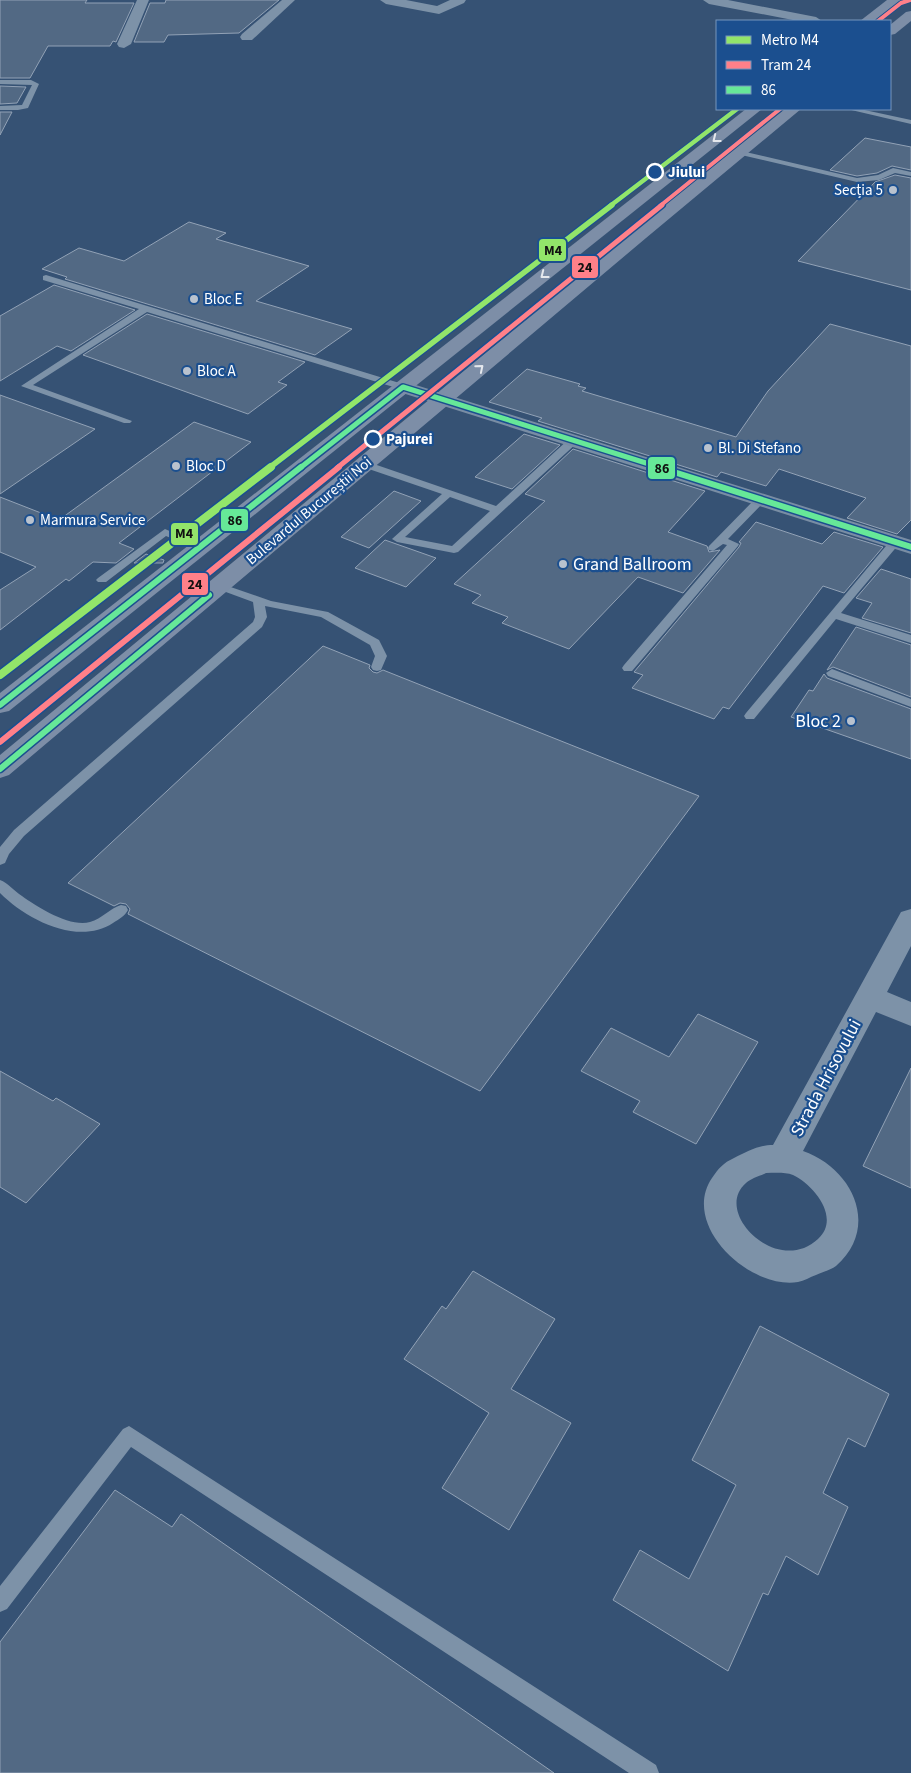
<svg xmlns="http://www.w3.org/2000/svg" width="911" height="1773" viewBox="0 0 911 1773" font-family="'Source Sans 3',sans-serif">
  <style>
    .building { fill: #526984; stroke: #92a2b6 }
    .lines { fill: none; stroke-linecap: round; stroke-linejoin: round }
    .lane { fill: #7d92a8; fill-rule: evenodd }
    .street { fill: #7d92a8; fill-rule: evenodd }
    .secondary { fill: #798da4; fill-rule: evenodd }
    .primary { fill: #7d8ea7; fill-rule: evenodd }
    .bus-1-far1-casing { stroke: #1b4f8f; stroke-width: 8 }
    .bus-1-casing { stroke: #1b4f8f; stroke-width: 9 }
    .bus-1-far1 { stroke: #66e898; stroke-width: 5 }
    .bus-1 { stroke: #66e898; stroke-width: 6 }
    .tram-1-far2-casing { stroke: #1b4f8f; stroke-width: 5.5 }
    .tram-1-far1-casing { stroke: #1b4f8f; stroke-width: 8 }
    .tram-1-casing { stroke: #1b4f8f; stroke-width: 9 }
    .tram-1-far2 { stroke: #ff8089; stroke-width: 4 }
    .tram-1-far1 { stroke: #ff8089; stroke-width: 5 }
    .tram-1 { stroke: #ff8089; stroke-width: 6 }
    .metro-1-far2-casing { stroke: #1b4f8f; stroke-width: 6 }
    .metro-1-far1-casing { stroke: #1b4f8f; stroke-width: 8 }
    .metro-1-casing { stroke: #1b4f8f; stroke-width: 11 }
    .metro-1-far2 { stroke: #92e56a; stroke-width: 4.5 }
    .metro-1-far1 { stroke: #92e56a; stroke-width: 5.5 }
    .metro-1 { stroke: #92e56a; stroke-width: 8 }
    .oneway { stroke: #e5e8ed }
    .stop-dot { fill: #1b4f8f; stroke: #fff; stroke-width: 2.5 }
    .poi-dot { fill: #b9c2ce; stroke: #1b4f8f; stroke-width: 2 }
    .labels { text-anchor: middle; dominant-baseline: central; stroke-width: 4.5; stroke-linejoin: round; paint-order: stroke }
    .far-stop-label { font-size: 15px; font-weight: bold; fill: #fff; stroke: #1b4f8f; text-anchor: start }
    .far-poi-label { font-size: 15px; fill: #fff; stroke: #1b4f8f; text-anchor: start }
    .far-street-label { font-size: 15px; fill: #fff; stroke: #1b4f8f }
    .poi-label { font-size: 18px; fill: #fff; stroke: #1b4f8f; text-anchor: start }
    .street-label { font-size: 18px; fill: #fff; stroke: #1b4f8f }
    .line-badge { stroke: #1b4f8f; stroke-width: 2 }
    .pale-badge-label { font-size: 14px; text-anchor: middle; font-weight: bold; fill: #111 }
  </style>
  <rect width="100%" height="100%" fill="#365274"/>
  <g class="building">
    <path d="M0 0H87L85 3H134L116 42 113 41 110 46H48L30 78H0Z"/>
    <path d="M166 0H279L239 33 168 35 164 42H134L150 3H165Z"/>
    <path d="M0 86 26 87 17 103 0 104Z"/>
    <path d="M0 112H12L0 135Z"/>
    <path d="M865 138 911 147V170L892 166 877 173 857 176 830 170Z"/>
    <path d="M895 175 911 178V290L798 261 875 182Z"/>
    <path d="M189 222 226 233 216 239 309 266 256 301 352 329 315 355 65 279 67 277 42 269 79 248 124 261Z"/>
    <path d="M54 285 135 310 71 351 57 346 0 381V316Z"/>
    <path d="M147 314 305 362 278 382 287 385 248 414 83 355Z"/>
    <path d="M830 324 911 346V520L897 534 847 518 866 498 779 469 766 486 721 472 717 477 538 421 542 418 489 402 527 369 580 384 578 386 586 388 582 391 736 437 768 391Z"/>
    <path d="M0 395 95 429 0 494Z"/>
    <path d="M194 422 251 442 119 543 134 549 116 563 93 562 69 581 66 579 0 630V590L36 567 0 552V497L59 520Z"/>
    <path d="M524 434 560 445 512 489 475 477Z"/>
    <path d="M573 449 705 491 668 532 707 546 709 552 720 550 683 593 638 577 569 649 502 623 508 617 472 603 481 595 454 584 545 501 525 494Z"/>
    <path d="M394 491 421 501 369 548 341 537Z"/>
    <path d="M756 522 822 544 834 532 883 547 844 593 823 586 729 709 723 707 714 719 632 688 643 675 634 672 739 547 741 543 739 542Z"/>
    <path d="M385 540 436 558 406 587 355 568Z"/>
    <path d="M146 554 164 560 163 563H134Z"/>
    <path d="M881 569 911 579V633L862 618 872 603 856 598Z"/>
    <path d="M856 627 911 645V697L833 667 827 670Z"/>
    <path d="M323 646 370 665 369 668 373 672 377 673 383 670 699 796 480 1091 128 914 130 909 126 904 120 903 114 906 68 883Z"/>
    <path d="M824 674 827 678 911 709V759L791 717 809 690 813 691Z"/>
    <path d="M698 1014 758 1042 696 1144 633 1112 640 1101 581 1071 611 1028 669 1057Z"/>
    <path d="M911 1068V1188L863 1166Z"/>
    <path d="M0 1071 53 1101 56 1098 100 1124 26 1203 0 1187Z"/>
    <path d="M473 1271 555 1319 511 1389 571 1423 509 1530 442 1488 489 1413 404 1359 442 1306 446 1309Z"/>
    <path d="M760 1326 889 1394 865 1447 848 1438 823 1493 848 1507 818 1575 786 1556 768 1595 763 1593 728 1671 613 1600 640 1550 689 1579 736 1485 692 1460Z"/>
    <path d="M115 1490 172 1527 181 1514 554 1773H0V1642Z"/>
  </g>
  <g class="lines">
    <g class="lane">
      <path d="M0 80H31L39 84 28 108 18 110H0V106L22 105 32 85 0 84Z"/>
      <path d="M847 109H860L911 120V124Z"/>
      <path d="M737 150 857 178 878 175 893 168 911 172V176L895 173 879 180 857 182 737 154Z"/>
      <path d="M46 275 406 385 408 387 403 390 400 389 147 312 33 385 132 421 130 423H124L21 386 139 309 43 280V276Z"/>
      <path d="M574 437 578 438V442L458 552 454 553 397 542 392 539 442 494 360 466 359 464 360 462H368L496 506 570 438ZM450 497 490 511 452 546 405 537Z"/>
      <path d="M761 496 765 497 766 499 765 501 728 539 739 544 738 546 632 671H624L622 668 624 665 727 545 723 544 713 551 709 550 708 548 709 546 757 497Z"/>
      <path d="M165 529 206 547 201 550 197 549 166 536 106 582H98L96 580 98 578Z"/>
      <path d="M895 539 900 542 899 544 841 613 911 635V643L836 619 754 719H746L744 716 746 713 891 540Z"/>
      <path d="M219 583 271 601 328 612 379 640 387 656 381 670 377 671 373 670 371 667 375 656 370 645 321 617 265 606 267 617 262 627 24 836 9 854 5 863 0 865V847L14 830 253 622 255 617 253 602 215 588 213 586Z"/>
      <path d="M832 669 911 699V707L828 676 826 673Z"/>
      <path d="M0 880C8 883 14 891 22 896 37 907 71 928 90 922 102 919 110 908 121 905L126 906 128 910C125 916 119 919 113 923 78 946 27 920 0 893Z"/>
      <path d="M129 1426 656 1765 659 1773H629L131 1447 7 1609 0 1612V1586L123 1429Z"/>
    </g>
    <g class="street">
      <path d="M137 0H149L131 44 124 48 119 47 117 44Z"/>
      <path d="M282 0H295L252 40H242L240 37 242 34Z"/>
      <path d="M380 0H406L437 6 450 0H466L464 3 439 14 386 4Z"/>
      <path d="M703 0H728L816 17 822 21H798L709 4Z"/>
      <path d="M911 909V946L887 992 911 1002V1026L876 1012 803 1151C852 1168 881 1226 836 1266 831 1270 822 1272 816 1275 810 1277 804 1281 798 1282 750 1290 680 1225 712 1178 719 1168 723 1163 734 1158 747 1152 758 1145 773 1145L901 912ZM766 1173C775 1173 785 1172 793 1175 814 1185 841 1218 818 1239 777 1277 712 1212 746 1183 751 1178 760 1176 766 1173Z"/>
    </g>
    <path class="secondary" d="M403 381 911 540V554L396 391 393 387 396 383Z"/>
    <g class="primary">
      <path d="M887 0H901L874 21H860Z"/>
      <path d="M911 11V21L895 34 890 35V25L906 12Z"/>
      <path d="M746 109H762L9 711 0 713V693Z"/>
      <path d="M785 109H801L646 238 9 775 0 778V755L634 230Z"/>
    </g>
    <g class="bus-1-far1-casing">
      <path id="bus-1-far1" d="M300 468 403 387 662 468"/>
    </g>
    <g class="bus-1-casing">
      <g id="bus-1">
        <path d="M658 467 911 547"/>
        <path d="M0 705 301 467"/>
        <path d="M0 769 209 595"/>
      </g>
    </g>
    <use href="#bus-1-far1" class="bus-1-far1"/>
    <use href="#bus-1" class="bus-1"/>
    <g class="tram-1-far2-casing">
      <g id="tram-1-far2">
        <path d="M878 21 901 3 910 0"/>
        <path d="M660 206 780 109"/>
      </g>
    </g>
    <g class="tram-1-far1-casing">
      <path id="tram-1-far1" d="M337 468 662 205"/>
    </g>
    <g class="tram-1-casing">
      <path id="tram-1" d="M0 742 339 467"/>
    </g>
    <use href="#tram-1-far2" class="tram-1-far2"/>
    <use href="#tram-1-far1" class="tram-1-far1"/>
    <use href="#tram-1" class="tram-1"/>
    <g class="metro-1-far2-casing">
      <path id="metro-1-far2" d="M610 206 737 109"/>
    </g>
    <g class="metro-1-far1-casing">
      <path id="metro-1-far1" d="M269 468 612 205"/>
    </g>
    <g class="metro-1-casing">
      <path id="metro-1" d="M0 675 271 467"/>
    </g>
    <use href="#metro-1-far2" class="metro-1-far2"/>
    <use href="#metro-1-far1" class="metro-1-far1"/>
    <use href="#metro-1" class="metro-1"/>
  </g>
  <defs><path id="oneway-chevron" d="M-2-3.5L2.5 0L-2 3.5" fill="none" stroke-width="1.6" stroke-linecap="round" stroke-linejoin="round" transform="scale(1.25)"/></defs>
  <g class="oneway">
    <use href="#oneway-chevron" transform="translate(716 139) rotate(142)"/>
    <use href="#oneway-chevron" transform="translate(544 275) rotate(142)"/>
    <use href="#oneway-chevron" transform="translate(480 368) rotate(-40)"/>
  </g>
  <g class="stop-dot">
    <circle cx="655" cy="172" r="8"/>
    <circle cx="373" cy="439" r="8"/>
  </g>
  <g class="poi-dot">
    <circle cx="893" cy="190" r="5"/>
    <circle cx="194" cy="299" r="5"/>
    <circle cx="187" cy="371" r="5"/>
    <circle cx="708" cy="448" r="5"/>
    <circle cx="176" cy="466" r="5"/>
    <circle cx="30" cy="520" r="5"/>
    <circle cx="563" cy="564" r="5"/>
    <circle cx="851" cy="721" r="5"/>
  </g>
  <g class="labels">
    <g class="far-stop-label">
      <text x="668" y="172">Jiului</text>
      <text x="386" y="439">Pajurei</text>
    </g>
    <g class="far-poi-label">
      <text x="883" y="190" text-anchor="end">Secția 5</text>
      <text x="204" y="299">Bloc E</text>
      <text x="197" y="371">Bloc A</text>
      <text x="718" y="448">Bl. Di Stefano</text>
      <text x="186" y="466">Bloc D</text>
      <text x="40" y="520">Marmura Service</text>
    </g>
    <g class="far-street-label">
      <text transform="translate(309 511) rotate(-40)">Bulevardul Bucureștii Noi</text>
    </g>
    <g class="poi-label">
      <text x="573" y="564">Grand Ballroom</text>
      <text x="841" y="721" text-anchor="end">Bloc 2</text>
    </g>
    <g class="street-label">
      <text transform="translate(826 1078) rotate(-62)">Strada Hrisovului</text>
    </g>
  </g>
  <g class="line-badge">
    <rect x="538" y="238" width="29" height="24" rx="5" fill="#92e56a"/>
    <rect x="571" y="255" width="28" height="24" rx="5" fill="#ff8089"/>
    <rect x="647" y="456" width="29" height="24" rx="5" fill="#66e898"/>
    <rect x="220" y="508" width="29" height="24" rx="5" fill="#66e898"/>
    <rect x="170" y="522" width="29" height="24" rx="5" fill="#92e56a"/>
    <rect x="181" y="572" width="28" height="24" rx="5" fill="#ff8089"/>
  </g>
  <g class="pale-badge-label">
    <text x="553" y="255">M4</text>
    <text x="585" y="272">24</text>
    <text x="662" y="473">86</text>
    <text x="235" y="525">86</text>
    <text x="184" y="538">M4</text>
    <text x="195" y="589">24</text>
  </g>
  <rect x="716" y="20" width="175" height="90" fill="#1b4f8f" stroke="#7695bc"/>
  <rect x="726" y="36" width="25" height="8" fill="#92e56a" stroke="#7695bc"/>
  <text x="761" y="45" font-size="15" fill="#ffffff">Metro M4</text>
  <rect x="726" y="61" width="25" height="8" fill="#ff8089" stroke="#7695bc"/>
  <text x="761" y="70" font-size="15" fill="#ffffff">Tram 24</text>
  <rect x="726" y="86" width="25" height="8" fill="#66e898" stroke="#7695bc"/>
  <text x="761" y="95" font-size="15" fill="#ffffff">86</text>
</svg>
